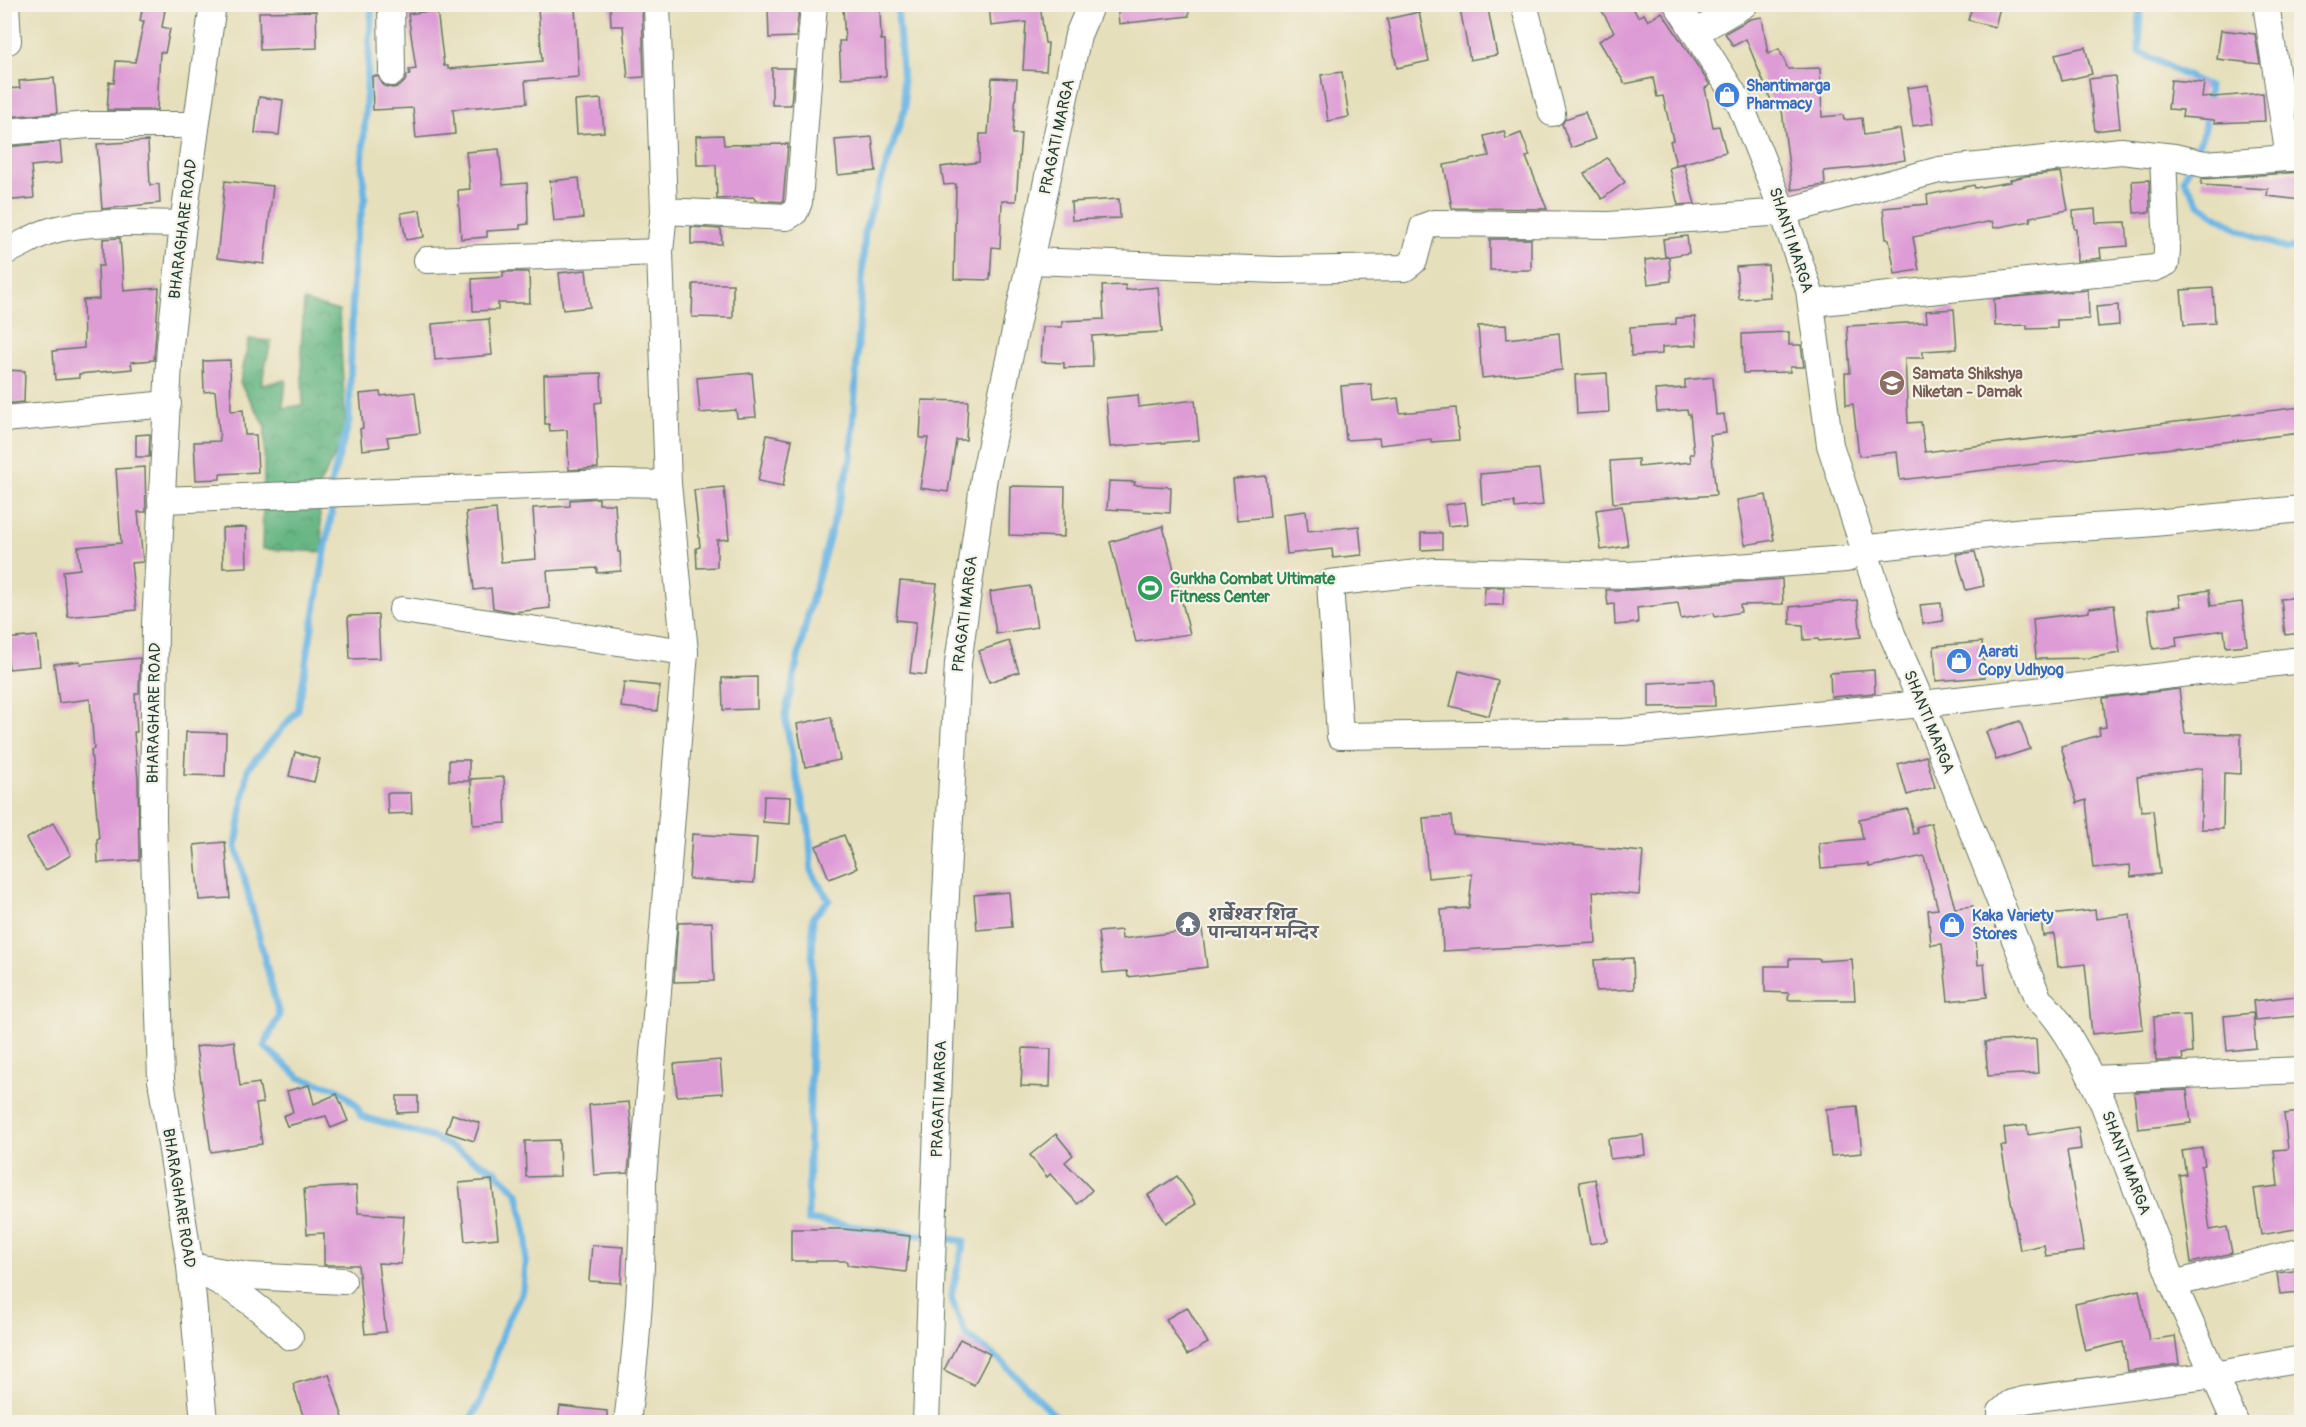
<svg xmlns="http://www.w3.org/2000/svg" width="2306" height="1427" viewBox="0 0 2306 1427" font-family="Pangolin,'Playpen Sans Deva',sans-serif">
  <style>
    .forest { fill: url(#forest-crowns); stroke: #427a5c; stroke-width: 1.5 }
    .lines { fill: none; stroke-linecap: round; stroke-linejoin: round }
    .stream { stroke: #6ab5e3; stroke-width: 7 }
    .building { fill: #de9cd6 }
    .minor-casing { stroke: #657663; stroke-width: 28 }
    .minor { stroke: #fff; stroke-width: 26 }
    .labels { text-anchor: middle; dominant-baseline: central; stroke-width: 4.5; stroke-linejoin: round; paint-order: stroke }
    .shop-label { font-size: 16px; font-weight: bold; fill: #366cbe; stroke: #f7f3e8; text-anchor: start }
    .street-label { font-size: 16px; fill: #1f3d34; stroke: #f7f3e8 }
    .education-label { font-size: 16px; font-weight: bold; fill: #785e54; stroke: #f7f3e8; text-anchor: start }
    .leisure-label { font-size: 16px; font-weight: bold; fill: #27864d; stroke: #f7f3e8; text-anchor: start }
    .worship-label { font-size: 16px; font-weight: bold; fill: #5b616d; stroke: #f7f3e8; text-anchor: start }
  </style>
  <defs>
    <pattern id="forest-crowns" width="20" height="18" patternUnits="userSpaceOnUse" patternTransform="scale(1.5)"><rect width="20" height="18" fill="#66b683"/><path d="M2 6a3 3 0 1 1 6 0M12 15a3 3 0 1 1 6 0" fill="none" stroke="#53956c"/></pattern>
  </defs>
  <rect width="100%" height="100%" fill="#f7f3e8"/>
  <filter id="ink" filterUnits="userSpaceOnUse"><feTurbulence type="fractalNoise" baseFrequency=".0167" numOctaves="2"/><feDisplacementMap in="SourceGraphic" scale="12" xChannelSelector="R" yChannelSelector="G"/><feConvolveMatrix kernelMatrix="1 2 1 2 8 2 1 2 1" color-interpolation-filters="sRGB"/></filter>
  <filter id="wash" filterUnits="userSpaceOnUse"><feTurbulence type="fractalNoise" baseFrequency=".008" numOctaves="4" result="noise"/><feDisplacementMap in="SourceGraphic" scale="24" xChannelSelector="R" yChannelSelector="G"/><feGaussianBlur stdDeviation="1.35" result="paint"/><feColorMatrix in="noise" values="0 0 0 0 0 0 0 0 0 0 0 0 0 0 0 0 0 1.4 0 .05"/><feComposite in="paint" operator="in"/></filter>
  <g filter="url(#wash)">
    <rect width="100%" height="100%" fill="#e6dfbb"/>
    <path class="forest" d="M304 301 339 311 346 433 317 490 324 552 262 549 265 425 240 383 249 339 271 341 261 385 286 380 283 408 303 405 301 350Z"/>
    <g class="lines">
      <g class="stream">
        <path d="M897 4 905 108 865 230 851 459 809 610 785 715 794 767 809 828 812 873 829 900 813 917 808 1220 964 1241 951 1297 965 1334 1002 1362 1061 1422"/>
        <path d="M2140 4 2139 52 2209 87 2204 131 2184 179 2199 204 2238 229 2286 249 2302 247"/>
        <path d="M330 487 349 422 354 247 365 197 362 166 372 4"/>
        <path d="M332 510 298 710 248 768 236 846 279 1015 264 1046 300 1078 339 1089 357 1106 361 1116 434 1138 494 1170 518 1193 527 1238 523 1290 505 1326 481 1401 469 1422"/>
      </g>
    </g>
    <g id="blocks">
      <g class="building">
        <path d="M143 4H166L162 27 170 29 165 53 160 52 157 110H107L109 82 114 83 116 61 135 62 144 21H140Z"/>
        <path d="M610 4H642L644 77 628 78 623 26H611Z"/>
        <path d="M989 4H1040L1045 43H1048L1046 71 1023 70 1026 22 991 26Z"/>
        <path d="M1117 4H1188L1189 16 1119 24Z"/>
        <path d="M1459 4H1487L1497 55 1470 60Z"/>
        <path d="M1598 4H1631L1638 17 1644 14 1648 21 1662 12 1710 85 1705 88 1713 127 1719 126 1726 152 1676 165 1670 141 1673 140 1663 96 1657 97 1653 78 1625 84 1599 41 1614 32Z"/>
        <path d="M1973 4 2000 7 1995 27 1968 20Z"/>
        <path d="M575 7 579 77 525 81 527 103 453 109 455 134 416 138 413 108 373 110 372 76H378L384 86 393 88 400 86 405 81 407 75 410 74 409 70 416 69 408 14 437 10 444 66H448V69L542 61 538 9Z"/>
        <path d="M799 7 796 37 769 38 768 8Z"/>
        <path d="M880 7 881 40H885L886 76 841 78 839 41H845L843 8Z"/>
        <path d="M316 11 317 48 260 50 259 12Z"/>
        <path d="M1419 12 1429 61 1397 68 1387 19Z"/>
        <path d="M1762 17 1768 54 1779 49 1788 69 1820 68 1822 117 1843 115 1844 120 1862 118 1864 135 1900 129 1905 160 1867 167 1824 171 1825 185 1792 190 1781 102 1773 105 1746 39 1733 46 1725 33 1750 19Z"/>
        <path d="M2221 30 2255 34 2260 64 2217 59Z"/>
        <path d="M2085 47 2092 74 2062 81 2055 54Z"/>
        <path d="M772 68H794L791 105H772Z"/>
        <path d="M1342 72 1349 117 1328 121 1321 75Z"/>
        <path d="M2115 76 2120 128 2095 131 2089 79Z"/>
        <path d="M54 78 57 113 4 117V89L20 88 19 81Z"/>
        <path d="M992 78 1017 79 1013 134H1021L1016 201H1002L1000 248 992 247 990 280 954 279 956 184 944 185 941 167 979 162 980 134H988Z"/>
        <path d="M2171 80 2204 83 2202 98 2263 93 2265 121 2215 123 2214 120 2182 117 2183 110 2168 109Z"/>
        <path d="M1928 85 1934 123 1913 126 1907 88Z"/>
        <path d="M259 97 283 100 279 135 255 133Z"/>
        <path d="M601 99 604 132 577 134 575 101Z"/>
        <path d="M1585 112 1595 139 1571 148 1562 124 1565 119Z"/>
        <path d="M1504 131 1506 139 1521 133 1530 156 1526 157 1547 209 1452 208 1444 165 1489 156 1484 136Z"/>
        <path d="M723 135 724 145 788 144 783 202 755 200 754 197 717 199 716 165H697L696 136Z"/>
        <path d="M872 137 876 171 838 175 835 140Z"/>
        <path d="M148 141 150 185 159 184 160 203 102 209 97 144Z"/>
        <path d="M60 142 62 163 31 166 34 198 4 201V147Z"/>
        <path d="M499 149 503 185 527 183 528 224 520 225V229L487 231V237L461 239 458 190 470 189 466 152Z"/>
        <path d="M1607 158 1625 182 1602 199 1584 174Z"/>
        <path d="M1684 164 1695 204 1678 205 1669 168Z"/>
        <path d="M2061 172 2068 210 2030 217 2031 221 1994 228 1992 221 1913 237 1919 270 1895 274 1889 239H1886L1883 208 1928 204 1927 195 1974 185 1975 188 2011 182 2010 180 2025 176Z"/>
        <path d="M2301 172V200L2267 196 2268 189 2201 185 2202 179Z"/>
        <path d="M579 178 583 218 554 221 550 181Z"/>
        <path d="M2149 180 2150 212 2134 213 2132 181Z"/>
        <path d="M225 181 273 186 264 264 217 258Z"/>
        <path d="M1119 199 1120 218 1072 220 1071 202Z"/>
        <path d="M2095 209 2096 223 2126 222 2128 246 2100 248 2101 258 2077 261 2076 229H2074L2073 211Z"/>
        <path d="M420 210 424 237 406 240 401 213Z"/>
        <path d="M691 227 721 229 722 244H691Z"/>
        <path d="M1687 236 1689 253 1665 257 1663 239Z"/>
        <path d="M120 238 124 291 159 288 154 360 131 362 132 369 79 374V378L55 380 53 351 84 348 83 300 99 299 98 266H103V239Z"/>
        <rect x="1490" y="239" width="41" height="31"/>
        <path d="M1669 257 1671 281 1648 284 1645 260Z"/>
        <path d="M1768 265 1770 297 1739 299 1736 267Z"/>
        <path d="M586 270 590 307 563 310 559 273Z"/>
        <path d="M503 272H529L530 303H498V310L473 311 472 279 503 277Z"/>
        <path d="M693 284H733V318L692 317Z"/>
        <path d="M1125 285 1126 290 1158 287 1162 332 1092 336 1093 367 1064 368V363L1041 362 1043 327H1062V321L1104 319 1102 286Z"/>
        <path d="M2213 288 2215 323 2184 325 2181 290Z"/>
        <path d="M2088 290 2089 319 2057 320V328L2027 329V325L1995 326 1994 299Z"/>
        <path d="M2118 305 2119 325 2098 327 2096 307Z"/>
        <path d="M1954 309 1957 349 1923 351V358H1905L1908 423 1921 422 1925 452 2301 407V433L1900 480 1897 452 1859 456 1853 404 1846 405 1845 373H1850L1847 326 1927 322 1926 311Z"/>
        <path d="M1695 317 1697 345 1662 347V354L1631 356 1630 327 1676 324V318Z"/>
        <path d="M489 319 492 355 435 360 432 324Z"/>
        <path d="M1506 325 1507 339 1559 333 1562 370 1482 378 1478 326Z"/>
        <path d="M1789 332V345H1801L1804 367H1790V372L1743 373 1742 334Z"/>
        <path d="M230 360 231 411 243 410 245 435H256L258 472 220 474V479L196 480 194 442 220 441 215 391 204 392 203 361Z"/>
        <path d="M4 370 25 371 24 402 4 404Z"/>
        <path d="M601 373 602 402 595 403 598 468 569 470 567 430 550 431 549 424H545L544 375Z"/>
        <path d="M752 373 756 417 737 418 736 410 700 413 697 378Z"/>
        <path d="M1607 373 1609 412 1577 414 1575 375Z"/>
        <path d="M1713 377 1716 415 1724 414 1726 433 1710 435 1716 495 1613 503 1610 461 1638 459V467L1691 462 1690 454H1694L1690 414H1688L1687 410 1657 412 1655 390 1685 388V380Z"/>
        <path d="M1371 384 1373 401 1398 398 1400 413 1456 408 1459 440 1431 442V439L1380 445 1379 438 1346 440 1341 386Z"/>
        <path d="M380 392 381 396 415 392 420 433 387 437 389 447 362 450 360 429 363 428 360 394Z"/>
        <path d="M1138 395 1139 407 1195 400 1199 440 1110 447 1106 398Z"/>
        <path d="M922 400 968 401 966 440H956L948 492 920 488 928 438H920Z"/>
        <path d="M150 434 149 457H136V435Z"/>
        <path d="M767 435 792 440 783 486 758 481Z"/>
        <path d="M145 467 146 512H138L143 562 131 563 136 610 68 617 63 571 80 569 78 547 121 543 116 469Z"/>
        <path d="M1539 469 1543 505 1515 508 1514 502 1482 504 1480 474Z"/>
        <path d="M1266 476 1270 517 1237 520 1233 479Z"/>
        <path d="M1109 481 1135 482 1134 485 1171 487 1170 513 1107 509Z"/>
        <path d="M1010 486 1065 487 1064 537 1009 535Z"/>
        <path d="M724 487 729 539 717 540V567L697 568 696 548 700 547 694 490Z"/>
        <path d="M1766 495 1774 540 1745 545 1737 500Z"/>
        <path d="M599 498V504H615L618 552H620L621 571 597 573V568L547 571 550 608 515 612 493 608 491 588 474 590 466 512 496 509 501 562 536 559 533 508 570 506V500Z"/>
        <path d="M1465 502 1468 524 1448 526 1445 505Z"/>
        <path d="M1622 506 1628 546 1601 550 1596 510Z"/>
        <path d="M1306 511 1308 531 1359 526 1362 555 1333 558 1332 549 1287 554 1283 514Z"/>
        <path d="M1163 526 1190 634 1136 642 1110 542Z"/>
        <path d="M246 527 247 567 223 568 222 528Z"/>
        <path d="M1421 533H1442V549L1421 550Z"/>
        <path d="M1975 552 1984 586 1966 590 1956 554Z"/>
        <path d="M1782 579 1783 604 1740 605 1741 612 1715 617 1714 613 1681 619 1678 603 1637 608 1638 623 1615 625 1614 604 1608 605 1606 590H1630Z"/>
        <path d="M900 581 937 584 926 675 910 673 916 622 896 620Z"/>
        <path d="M1030 586 1037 627 996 634 990 592Z"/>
        <path d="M1485 587H1504L1503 605H1484Z"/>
        <path d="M2209 590 2211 606 2242 602 2247 645 2226 647 2224 630 2176 637 2177 646 2153 649 2148 610 2181 606 2179 595Z"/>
        <path d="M2300 597 2301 633 2285 635 2281 599Z"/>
        <path d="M1857 600 1861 637 1819 641 1818 639 1804 640 1803 625 1790 624V607Z"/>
        <path d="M1941 603 1943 621 1923 624 1920 605Z"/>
        <path d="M2114 605 2120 653 2088 658 2036 659 2033 619 2089 612V608Z"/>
        <path d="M378 615 380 658 350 659 348 616Z"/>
        <path d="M37 636 40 666 9 669 5 639Z"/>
        <path d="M1009 641 1019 672 989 682 979 651Z"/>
        <path d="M1982 642 1985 677 1936 681 1934 646Z"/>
        <path d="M140 658 139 693 135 694 137 732H134L138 779 139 860 98 863 97 839H99L91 750 94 749 90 699 59 703 54 664 80 661V664Z"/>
        <path d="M1874 670 1875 693 1831 697 1830 673Z"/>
        <path d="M1459 671 1498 681 1489 716 1450 706Z"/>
        <path d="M757 677V709L723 710 722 678Z"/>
        <path d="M1714 680 1715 706 1649 707V683Z"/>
        <path d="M624 682 660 686 657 711 621 707Z"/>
        <path d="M2179 689 2185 733 2241 734V774L2224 773 2223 829H2201L2202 768 2137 777 2141 811 2153 810 2160 874 2131 877 2130 865 2093 868 2086 800 2077 803 2061 746 2100 735 2099 728 2106 727 2103 698Z"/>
        <path d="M831 717 840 760 805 767 797 724Z"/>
        <path d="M2020 721 2030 749 1996 760 1986 732Z"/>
        <path d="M186 732 226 733 225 776 184 775Z"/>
        <path d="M295 752 320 759 314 782 289 776Z"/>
        <path d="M1926 756 1935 787 1907 795 1898 764Z"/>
        <rect x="449" y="760" width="20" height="21"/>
        <path d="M504 777 506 823 473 825 471 779Z"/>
        <path d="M387 793H411L412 813 388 814Z"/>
        <path d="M764 796 791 797 790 824 763 822Z"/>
        <path d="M1908 809 1913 834 1918 833 1916 827 1931 823 1955 908 1973 906 1978 965 1984 964 1987 997 1948 1001 1942 944 1931 945 1928 910 1938 909 1924 856 1869 867V864L1821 868 1819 843 1863 839 1859 819Z"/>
        <path d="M1451 816 1453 834 1643 852 1639 895 1593 891 1596 943 1443 951 1441 910 1469 908 1472 874 1428 878 1423 818Z"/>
        <path d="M53 823 71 855 45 871 26 839Z"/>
        <path d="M692 834 757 838 754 883 689 879Z"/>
        <path d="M844 835 857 868 829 879 816 846Z"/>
        <path d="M225 842 230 898 199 900 194 845Z"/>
        <path d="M1009 892 1012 927 977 930 974 895Z"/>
        <path d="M2095 910 2096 919 2130 914 2143 1029 2092 1034 2085 964 2058 967 2054 934 2043 936 2041 916Z"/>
        <path d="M712 922 714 981 674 982 678 923Z"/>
        <path d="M1202 929 1207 967 1128 977 1127 971 1103 973 1098 932 1121 930 1122 939Z"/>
        <path d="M1633 958 1634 989 1596 991 1594 960Z"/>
        <path d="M1789 959H1820V961L1852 959 1855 1000H1788L1789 993 1765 992V966H1789Z"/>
        <path d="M2296 996 2298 1016 2255 1020 2253 1001Z"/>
        <path d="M2253 1013 2256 1048 2227 1051 2224 1016Z"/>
        <path d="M2190 1015 2192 1053 2182 1054 2183 1060 2156 1061 2154 1017Z"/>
        <path d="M2036 1039 2038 1073 1988 1076 1985 1042Z"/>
        <path d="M234 1041 240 1086 259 1083 263 1103 256 1104 262 1144 211 1152 196 1047Z"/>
        <path d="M1023 1048 1051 1049 1050 1087 1021 1086Z"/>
        <path d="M720 1060 723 1093 677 1096 674 1064Z"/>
        <path d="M309 1085 314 1104 337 1094 348 1121 331 1128 326 1116 287 1126 283 1116 293 1112 287 1091Z"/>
        <path d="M2187 1090 2191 1123 2138 1129 2134 1092Z"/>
        <path d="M397 1096H418V1112L397 1113Z"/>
        <path d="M629 1102 632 1134 628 1173 594 1175 589 1105Z"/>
        <path d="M1857 1106 1862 1153 1831 1156 1826 1109Z"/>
        <path d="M2301 1112V1228L2261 1235 2254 1189 2278 1186 2274 1150 2288 1149 2284 1114Z"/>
        <path d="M452 1114 480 1123 474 1141 446 1132Z"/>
        <path d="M2027 1125 2028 1135 2078 1127 2081 1149 2067 1151 2084 1251 2046 1256 2044 1245 2020 1250 2001 1146H2006L2004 1128Z"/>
        <path d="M1056 1134 1073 1155 1065 1162 1092 1190 1078 1204 1050 1174 1047 1177 1030 1155Z"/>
        <path d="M1643 1135 1645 1155 1610 1159 1608 1139Z"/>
        <path d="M559 1140 560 1176 526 1177 525 1141Z"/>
        <path d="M2202 1148 2205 1165 2201 1166 2210 1230 2227 1227 2232 1253 2191 1263 2179 1175 2186 1174 2182 1151Z"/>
        <path d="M1177 1176 1196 1204 1166 1223 1148 1195Z"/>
        <path d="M1595 1179 1607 1241 1590 1244 1579 1182Z"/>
        <path d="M492 1180 498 1238 465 1241 459 1183Z"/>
        <path d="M356 1186 358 1213 404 1216 401 1264 378 1263 386 1332 365 1334 358 1265H324V1233L307 1234 304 1189Z"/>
        <path d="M791 1229H843L910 1236 906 1272 847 1265V1261H791Z"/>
        <path d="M592 1245 623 1247 621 1283 589 1281Z"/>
        <path d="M2301 1270V1292L2280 1294 2277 1273Z"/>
        <path d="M2139 1290 2149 1340 2175 1336 2179 1364 2127 1371 2123 1342 2085 1351 2075 1304Z"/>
        <path d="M1187 1307 1208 1343 1187 1355 1166 1319Z"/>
        <path d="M960 1339 990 1354 974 1385 944 1370Z"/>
        <path d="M329 1374 343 1418 329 1422H305L293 1384Z"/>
        <path d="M560 1406 607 1411V1422H558Z"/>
      </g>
    </g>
  </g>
  <g filter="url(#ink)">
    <use href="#blocks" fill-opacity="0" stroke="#657663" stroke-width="1.5"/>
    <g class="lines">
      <g class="minor-casing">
        <g id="minor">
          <path d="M6 4 8 41"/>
          <path d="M391 4 392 73"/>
          <path d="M1524 4 1552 113"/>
          <path d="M1677 4 1740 104 1783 212 1809 290 1830 445 1892 634 1922 704 2039 1000C2064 1020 2090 1074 2104 1105L2173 1284 2235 1422"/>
          <path d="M2266 4 2289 158"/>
          <path d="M1695 33 1745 4"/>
          <path d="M4 132 89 125H196"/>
          <path d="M664 211 787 217 795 212 799 202 814 4"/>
          <path d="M4 252C19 247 32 237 47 232 84 220 143 223 183 224"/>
          <path d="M427 260 660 252"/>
          <path d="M1030 261 1278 270 1405 268 1414 261 1423 227 1434 223 1609 225 1783 212 1939 170 2121 151 2174 157 2204 164 2302 157"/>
          <path d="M1811 303 2155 268 2166 263 2167 250 2163 156"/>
          <path d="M4 419 168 404"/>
          <path d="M161 500 610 483 668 484"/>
          <path d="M1869 548 2025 531 2143 524 2302 509"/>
          <path d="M1846 559 1629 575 1435 571 1330 583 1340 736 1623 732 1922 704 2302 660"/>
          <path d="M402 610 685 652"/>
          <path d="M2092 1079 2302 1070"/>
          <path d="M190 1266 248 1276 343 1281"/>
          <path d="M207 1275C242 1294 262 1309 290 1337"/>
          <path d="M2173 1284 2302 1251"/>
          <path d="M204 1422 190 1266 161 1080 153 818 155 624 170 345 183 224 213 4"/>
          <path d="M627 1422C638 1342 643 1261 643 1179L685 652 668 484 660 252 664 211 657 4"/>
          <path d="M926 1422 945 914 958 663 984 477 1078 35 1091 4"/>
          <path d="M2001 1422V1412L2011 1403 2023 1400 2214 1375 2302 1359"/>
        </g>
      </g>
      <use href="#minor" class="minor"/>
    </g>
  </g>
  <defs>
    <g id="shop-disc" transform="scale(1.35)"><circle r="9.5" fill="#3f7fe0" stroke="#f7f3e8"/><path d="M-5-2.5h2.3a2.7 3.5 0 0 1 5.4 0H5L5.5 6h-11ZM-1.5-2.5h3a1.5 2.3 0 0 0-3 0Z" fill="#fff"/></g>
    <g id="school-disc" transform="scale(1.35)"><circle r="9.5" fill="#8d6e63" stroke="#f7f3e8"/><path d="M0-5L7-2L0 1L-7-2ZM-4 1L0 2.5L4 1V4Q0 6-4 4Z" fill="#fff"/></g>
    <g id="stadium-disc" transform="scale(1.35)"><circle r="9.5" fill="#2e9e5b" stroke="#f7f3e8"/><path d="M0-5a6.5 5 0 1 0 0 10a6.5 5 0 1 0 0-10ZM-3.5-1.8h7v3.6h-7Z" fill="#fff"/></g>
    <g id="temple-disc" transform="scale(1.35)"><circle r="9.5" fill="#6b7280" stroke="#f7f3e8"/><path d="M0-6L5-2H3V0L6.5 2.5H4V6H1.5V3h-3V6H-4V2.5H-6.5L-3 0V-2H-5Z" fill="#fff"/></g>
  </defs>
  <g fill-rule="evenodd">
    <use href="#shop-disc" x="1727" y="95"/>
    <use href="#school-disc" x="1892" y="383"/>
    <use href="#stadium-disc" x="1150" y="588"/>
    <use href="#shop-disc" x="1959" y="661"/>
    <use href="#temple-disc" x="1188" y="924"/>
    <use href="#shop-disc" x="1952" y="925"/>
  </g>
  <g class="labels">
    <g class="shop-label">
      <text x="1746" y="86">Shantimarga<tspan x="1746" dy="18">Pharmacy</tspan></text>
      <text x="1978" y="652">Aarati<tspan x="1978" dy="18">Copy Udhyog</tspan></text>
      <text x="1972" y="916">Kaka Variety<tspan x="1972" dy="18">Stores</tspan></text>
    </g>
    <g class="street-label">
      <text transform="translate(1057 137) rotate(-78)">PRAGATI MARGA</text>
      <text transform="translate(183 229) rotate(-83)">BHARAGHARE ROAD</text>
      <text transform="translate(1791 240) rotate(72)">SHANTI MARGA</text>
      <text transform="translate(965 614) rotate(-83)">PRAGATI MARGA</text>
      <text transform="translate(154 713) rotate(-89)">BHARAGHARE ROAD</text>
      <text transform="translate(1929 722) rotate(68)">SHANTI MARGA</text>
      <text transform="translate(939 1099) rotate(-88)">PRAGATI MARGA</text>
      <text transform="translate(2126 1163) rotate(69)">SHANTI MARGA</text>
      <text transform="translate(179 1198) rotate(81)">BHARAGHARE ROAD</text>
    </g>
    <g class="education-label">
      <text x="1912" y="374">Samata Shikshya<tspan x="1912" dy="18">Niketan - Damak</tspan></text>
    </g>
    <g class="leisure-label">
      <text x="1170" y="579">Gurkha Combat Ultimate<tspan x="1170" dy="18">Fitness Center</tspan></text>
    </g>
    <g class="worship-label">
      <text x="1208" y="915">शर्बेश्वर शिव<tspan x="1208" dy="18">पान्चायन मन्दिर</tspan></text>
    </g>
  </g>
  <rect width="2306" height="1427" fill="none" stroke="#f7f3e8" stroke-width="24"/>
</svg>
